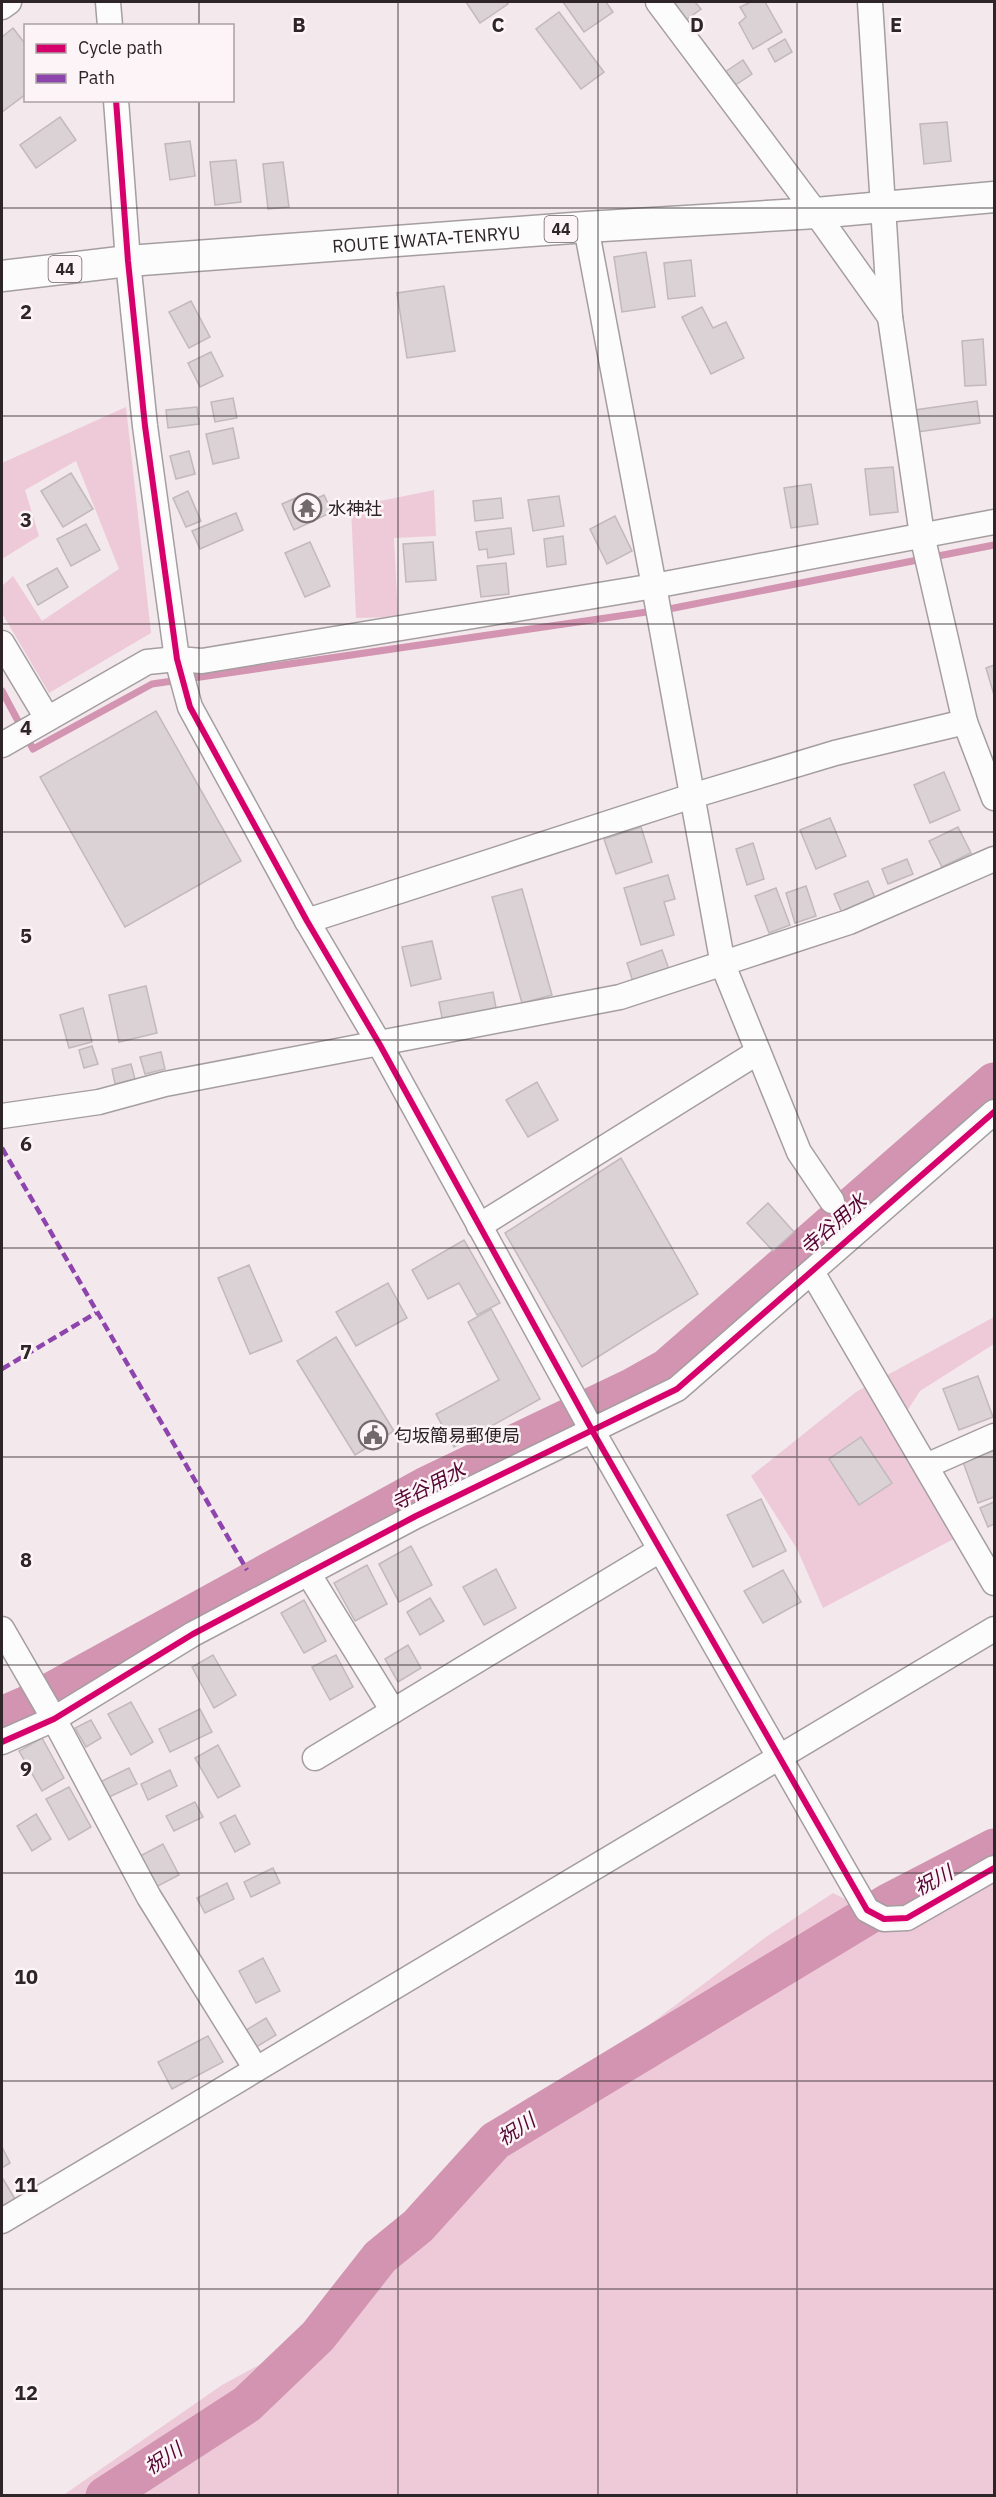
<svg xmlns="http://www.w3.org/2000/svg" width="996" height="2497" viewBox="0 0 996 2497" font-family="'IBM Plex Sans','Noto Sans JP',sans-serif">
  <style>
    .green { fill: #eecad8 }
    .lines { fill: none; stroke-linecap: round; stroke-linejoin: round }
    .stream { stroke: #d294b0; stroke-width: 7 }
    .river { stroke: #d294b0; stroke-width: 39 }
    .building { fill: #dad2d5; stroke: #c1b9bc; stroke-width: 1.5 }
    .minor-casing { stroke: #a59ea1; stroke-width: 27 }
    .major-casing { stroke: #a59ea1; stroke-width: 33 }
    .minor { stroke: #fdfcfc; stroke-width: 24 }
    .major { stroke: #fdfcfc; stroke-width: 30 }
    .quiet { stroke: #8e44ad; stroke-width: 4.5; stroke-dasharray: 9 4.5; stroke-linecap: butt }
    .cycleway-casing { stroke: #fcf4f7; stroke-width: 10 }
    .cycleway { stroke: #d6006c; stroke-width: 6 }
    .grid { fill: none; stroke: #2d2528; stroke-width: 1.5; stroke-opacity: 0.55 }
    .labels { text-anchor: middle; dominant-baseline: central; stroke-width: 5; stroke-linejoin: round; paint-order: stroke }
    .shield { fill: #fcf4f7; stroke: #6b6366; stroke-width: 1.5 }
    .shield-label { font-size: 16px; font-weight: bold; fill: #2d2528 }
    .street-label { font-size: 18px; fill: #2d2528; stroke: #fcf4f7 }
    .poi-label { font-size: 18px; fill: #2d2528; stroke: #fcf4f7; text-anchor: start }
    .water-label { font-size: 20px; font-style: italic; fill: #550633; stroke: #fcf4f7 }
    .grid-label { font-size: 20px; text-anchor: middle; font-weight: bold; fill: #2d2528; stroke: #fcf4f7; stroke-width: 5; stroke-linejoin: round; paint-order: stroke }
  </style>
  <rect width="100%" height="100%" fill="#f3e8ec"/>
  <g class="green">
    <path d="M126 407 151 633 49 693 2 613V586L13 576 42 621 119 569 76 461 25 490 39 536 2 559V463Z"/>
    <path d="M434 490 436 536 394 538 398 617 356 618 351 507Z"/>
    <path d="M994 1317V1344L920 1391 900 1422 965 1533 823 1608 797 1549 751 1476 856 1392Z"/>
    <path d="M994 1866V2495L62 2496 222 2385 296 2345 313 2356 318 2336 495 2141 766 1937 833 1893 896 1925Z"/>
  </g>
  <g class="lines">
    <path class="stream" d="M2 691 33 749 152 684 674 608 994 545"/>
    <g class="river">
      <path d="M2 1716 25 1706 426 1486 633 1387 667 1368 994 1082"/>
      <path d="M105 2496 247 2404 318 2336 380 2257 418 2226 495 2141 890 1902 994 1848"/>
    </g>
  </g>
  <g class="building">
    <path d="M466 2H506L508 4 480 23Z"/>
    <path d="M563 2H606L613 12 584 32Z"/>
    <path d="M668 2H695L701 9 683 22Z"/>
    <path d="M751 2H765L782 32 753 49 739 23 746 17 740 7Z"/>
    <path d="M559 12 604 72 581 89 536 29Z"/>
    <path d="M13 28 26 45V94L2 112V37Z"/>
    <path d="M785 39 792 52 775 62 768 49Z"/>
    <path d="M743 60 752 74 734 86 725 72Z"/>
    <path d="M60 117 76 140 36 168 20 145Z"/>
    <path d="M947 122 951 161 924 164 920 124Z"/>
    <path d="M190 141 195 176 170 180 165 144Z"/>
    <path d="M236 160 241 202 215 205 210 162Z"/>
    <path d="M283 162 289 207 268 209 263 164Z"/>
    <path d="M646 252 655 307 622 312 614 257Z"/>
    <path d="M691 260 695 296 668 299 664 263Z"/>
    <path d="M444 286 455 351 407 358 397 293Z"/>
    <path d="M191 301 210 337 189 348 169 312Z"/>
    <path d="M702 307 713 328 726 322 744 358 711 374 682 317Z"/>
    <path d="M983 339 986 385 965 386 962 341Z"/>
    <path d="M211 352 223 376 200 387 188 363Z"/>
    <path d="M233 398 237 418 215 422 211 402Z"/>
    <path d="M977 401 980 423 918 432 915 410Z"/>
    <path d="M197 407 199 424 168 428 166 410Z"/>
    <path d="M233 428 239 458 213 464 206 434Z"/>
    <path d="M189 451 195 474 176 479 170 456Z"/>
    <path d="M893 467 898 512 870 515 865 469Z"/>
    <path d="M71 473 93 509 63 527 41 491Z"/>
    <path d="M811 484 818 524 791 528 784 488Z"/>
    <path d="M188 491 201 521 186 527 173 498Z"/>
    <path d="M307 493 311 501 324 495 332 512 294 530 282 504Z"/>
    <path d="M559 496 564 526 533 531 528 500Z"/>
    <path d="M501 498 503 518 475 521 473 501Z"/>
    <path d="M236 513 243 530 200 549 192 531Z"/>
    <path d="M615 516 632 551 607 564 590 529Z"/>
    <path d="M86 524 100 550 71 566 57 539Z"/>
    <path d="M511 528 514 554 488 558 487 549 479 550 476 532Z"/>
    <path d="M563 536 566 564 547 567 544 539Z"/>
    <path d="M310 542 330 586 305 597 285 553Z"/>
    <path d="M433 542 436 580 406 582 403 544Z"/>
    <path d="M506 563 509 594 481 597 477 566Z"/>
    <path d="M57 568 68 587 38 605 27 585Z"/>
    <path d="M994 665V695L986 668Z"/>
    <path d="M156 711 241 861 125 927 40 777Z"/>
    <path d="M944 772 960 810 930 823 914 785Z"/>
    <path d="M830 818 846 856 816 869 800 830Z"/>
    <path d="M641 827 652 862 616 874 604 839Z"/>
    <path d="M958 827 971 853 942 867 929 841Z"/>
    <path d="M753 843 764 879 747 885 736 849Z"/>
    <path d="M907 859 913 874 888 884 882 869Z"/>
    <path d="M668 875 675 899 664 902 674 935 641 945 624 888Z"/>
    <path d="M868 881 876 900 842 913 834 894Z"/>
    <path d="M806 886 816 916 795 923 786 893Z"/>
    <path d="M776 888 790 925 769 933 755 896Z"/>
    <path d="M522 889 552 995 522 1003 492 897Z"/>
    <path d="M432 941 441 979 411 986 402 947Z"/>
    <path d="M662 950 670 972 634 985 627 963Z"/>
    <path d="M146 986 157 1033 119 1042 109 995Z"/>
    <path d="M493 992 497 1013 443 1023 439 1002Z"/>
    <path d="M83 1008 92 1042 69 1048 60 1015Z"/>
    <path d="M92 1046 98 1064 84 1068 79 1050Z"/>
    <path d="M161 1052 165 1069 145 1074 140 1057Z"/>
    <path d="M131 1064 135 1079 115 1084 112 1069Z"/>
    <path d="M537 1082 558 1120 528 1137 506 1100Z"/>
    <path d="M621 1158 698 1294 582 1367 505 1233Z"/>
    <path d="M768 1203 794 1232 773 1251 747 1223Z"/>
    <path d="M464 1240 500 1303 477 1315 459 1283 428 1299 412 1270Z"/>
    <path d="M249 1265 282 1341 250 1354 218 1278Z"/>
    <path d="M388 1283 407 1318 356 1346 336 1312Z"/>
    <path d="M491 1309 540 1399 454 1447 436 1414 499 1380 468 1322Z"/>
    <path d="M336 1337 394 1431 355 1455 297 1361Z"/>
    <path d="M978 1376 993 1417 959 1430 943 1389Z"/>
    <path d="M861 1437 892 1483 859 1505 829 1459Z"/>
    <path d="M994 1451V1497L978 1503 963 1462Z"/>
    <path d="M761 1499 786 1551 753 1567 727 1515Z"/>
    <path d="M994 1502V1524L988 1527 980 1508Z"/>
    <path d="M411 1546 432 1585 399 1602 379 1564Z"/>
    <path d="M367 1565 387 1604 355 1621 334 1583Z"/>
    <path d="M496 1569 516 1608 484 1625 463 1587Z"/>
    <path d="M783 1570 801 1602 763 1623 744 1591Z"/>
    <path d="M430 1598 444 1621 420 1635 407 1612Z"/>
    <path d="M304 1600 326 1641 304 1653 281 1613Z"/>
    <path d="M408 1645 421 1668 398 1682 385 1659Z"/>
    <path d="M213 1655 236 1695 214 1708 192 1667Z"/>
    <path d="M336 1655 353 1687 330 1700 312 1667Z"/>
    <path d="M131 1702 153 1742 131 1755 108 1714Z"/>
    <path d="M200 1709 212 1732 170 1752 159 1729Z"/>
    <path d="M91 1720 101 1738 86 1747 75 1728Z"/>
    <path d="M42 1738 64 1778 42 1791 19 1751Z"/>
    <path d="M218 1745 240 1786 218 1798 195 1758Z"/>
    <path d="M129 1768 137 1784 107 1798 100 1782Z"/>
    <path d="M170 1770 177 1786 148 1800 141 1784Z"/>
    <path d="M69 1787 91 1827 69 1840 46 1799Z"/>
    <path d="M195 1802 203 1817 174 1831 166 1816Z"/>
    <path d="M36 1814 51 1839 32 1851 17 1826Z"/>
    <path d="M235 1815 250 1844 235 1852 220 1823Z"/>
    <path d="M163 1844 179 1875 156 1887 140 1856Z"/>
    <path d="M273 1868 280 1883 251 1897 244 1882Z"/>
    <path d="M227 1883 234 1899 205 1913 197 1898Z"/>
    <path d="M263 1958 280 1991 256 2003 239 1971Z"/>
    <path d="M266 2018 276 2035 253 2049 243 2032Z"/>
    <path d="M208 2036 223 2062 172 2089 158 2062Z"/>
    <path d="M2 2147 10 2163 2 2168Z"/>
    <path d="M3 2179 15 2199 2 2206V2180Z"/>
  </g>
  <g class="lines">
    <g class="minor-casing">
      <g id="minor">
        <path d="M108 2 110 26"/>
        <path d="M658 2 816 213 890 317"/>
        <path d="M870 2 890 317 922 535 965 722 994 798"/>
        <path d="M2 7 9 2"/>
        <path d="M116 100 128 261 145 426 177 659 190 707 307 921 380 1045 593 1432 867 1910 884 1919 907 1918 994 1868"/>
        <path d="M586 227 654 586 723 965 799 1152 832 1201"/>
        <path d="M2 643 47 718"/>
        <path d="M2 745 147 662 177 659 202 661 654 586 994 522"/>
        <path d="M307 921 692 796 835 753 965 722"/>
        <path d="M2 1116 99 1102 165 1084 620 997 849 922 994 859"/>
        <path d="M479 1226 758 1052"/>
        <path d="M812 1272 994 1583"/>
        <path d="M926 1466 994 1436"/>
        <path d="M308 1573 393 1711"/>
        <path d="M2 1629 54 1719 149 1897 256 2069"/>
        <path d="M2 1742 54 1719 193 1634 416 1516 677 1389 994 1112"/>
        <path d="M315 1758 660 1550"/>
        <path d="M2 2221 994 1629"/>
      </g>
    </g>
    <g class="major-casing">
      <g id="major">
        <path id="s1" d="M2 276 128 261 586 227 816 213 994 197"/>
      </g>
    </g>
    <use href="#minor" class="minor"/>
    <use href="#major" class="major"/>
    <g class="quiet">
      <path d="M2 1148 247 1570"/>
      <path d="M2 1369 96 1313"/>
    </g>
    <g class="cycleway-casing">
      <g id="cycleway">
        <path d="M116 100 128 261 145 426 177 659 190 707 307 921 380 1045 593 1432 867 1910 884 1919 907 1918 994 1868"/>
        <path d="M2 1742 54 1719 193 1634 416 1516 677 1389 994 1112"/>
      </g>
    </g>
    <use href="#cycleway" class="cycleway"/>
  </g>
  <path class="grid" d="M199 2V26M398 2V2496M598 2V2496M797 2V2496M199 100V2496M2 208H994M2 416H994M2 624H994M2 832H994M2 1040H994M2 1248H994M2 1457H994M2 1665H994M2 1873H994M2 2081H994M2 2289H994"/>
  <defs>
    <g id="temple-ring" transform="scale(1.5)"><circle r="9.5" fill="#fcf4f7" stroke="#72696d" stroke-width="1.5"/><path d="M0-6L5-2H3V0L6.5 2.5H4V6H1.5V3h-3V6H-4V2.5H-6.5L-3 0V-2H-5Z" fill="#72696d"/></g>
    <g id="civic-ring" transform="scale(1.5)"><circle r="9.5" fill="#fcf4f7" stroke="#72696d" stroke-width="1.5"/><path d="M-.6-6.5H3V-4.5H.6V-3L4-1V1h2V6H-6V1h2V-1L-.6-3ZM-1.2 2.5V6h2.4V2.5Z" fill="#72696d"/></g>
  </defs>
  <g fill-rule="evenodd">
    <use href="#temple-ring" x="307" y="508"/>
    <use href="#civic-ring" x="373" y="1435"/>
  </g>
  <g class="labels">
    <g class="shield">
      <rect x="544.5" y="216" width="33" height="26" rx="4.5"/>
      <rect x="48.5" y="256" width="33" height="26" rx="4.5"/>
    </g>
    <g class="shield-label">
      <text x="561" y="229">44</text>
      <text x="65" y="269">44</text>
    </g>
    <g class="street-label">
      <text stroke="none"><textPath href="#s1" startOffset="426">ROUTE IWATA-TENRYU</textPath></text>
    </g>
    <g class="poi-label">
      <text x="328" y="508">水神社</text>
      <text x="394" y="1435">匂坂簡易郵便局</text>
    </g>
    <g class="water-label">
      <text transform="translate(833 1224) rotate(-41)">寺谷用水</text>
      <text transform="translate(428 1486) rotate(-27)">寺谷用水</text>
      <text transform="translate(933 1880) rotate(-28)">祝川</text>
      <text transform="translate(516 2129) rotate(-33)">祝川</text>
      <text transform="translate(163 2458) rotate(-33)">祝川</text>
    </g>
  </g>
  <g class="grid-label">
    <text x="299" y="32">B</text>
    <text x="498" y="32">C</text>
    <text x="697" y="32">D</text>
    <text x="896" y="32">E</text>
    <text x="26" y="319">2</text>
    <text x="26" y="527">3</text>
    <text x="26" y="735">4</text>
    <text x="26" y="943">5</text>
    <text x="26" y="1151">6</text>
    <text x="26" y="1359">7</text>
    <text x="26" y="1567">8</text>
    <text x="26" y="1776">9</text>
    <text x="26" y="1984">10</text>
    <text x="26" y="2192">11</text>
    <text x="26" y="2400">12</text>
  </g>
  <rect width="996" height="2497" fill="none" stroke="#2d2528" stroke-width="6"/>
  <rect x="24" y="24" width="210" height="78" fill="#fcf4f7" stroke="#a9a1a4" stroke-width="1.5"/>
  <rect x="36" y="44" width="30" height="9" fill="#d6006c" stroke="#a9a1a4" stroke-width="1.5"/>
  <text x="78" y="54" font-size="18" fill="#2d2528">Cycle path</text>
  <rect x="36" y="74" width="30" height="9" fill="#8e44ad" stroke="#a9a1a4" stroke-width="1.5"/>
  <text x="78" y="84" font-size="18" fill="#2d2528">Path</text>
</svg>
